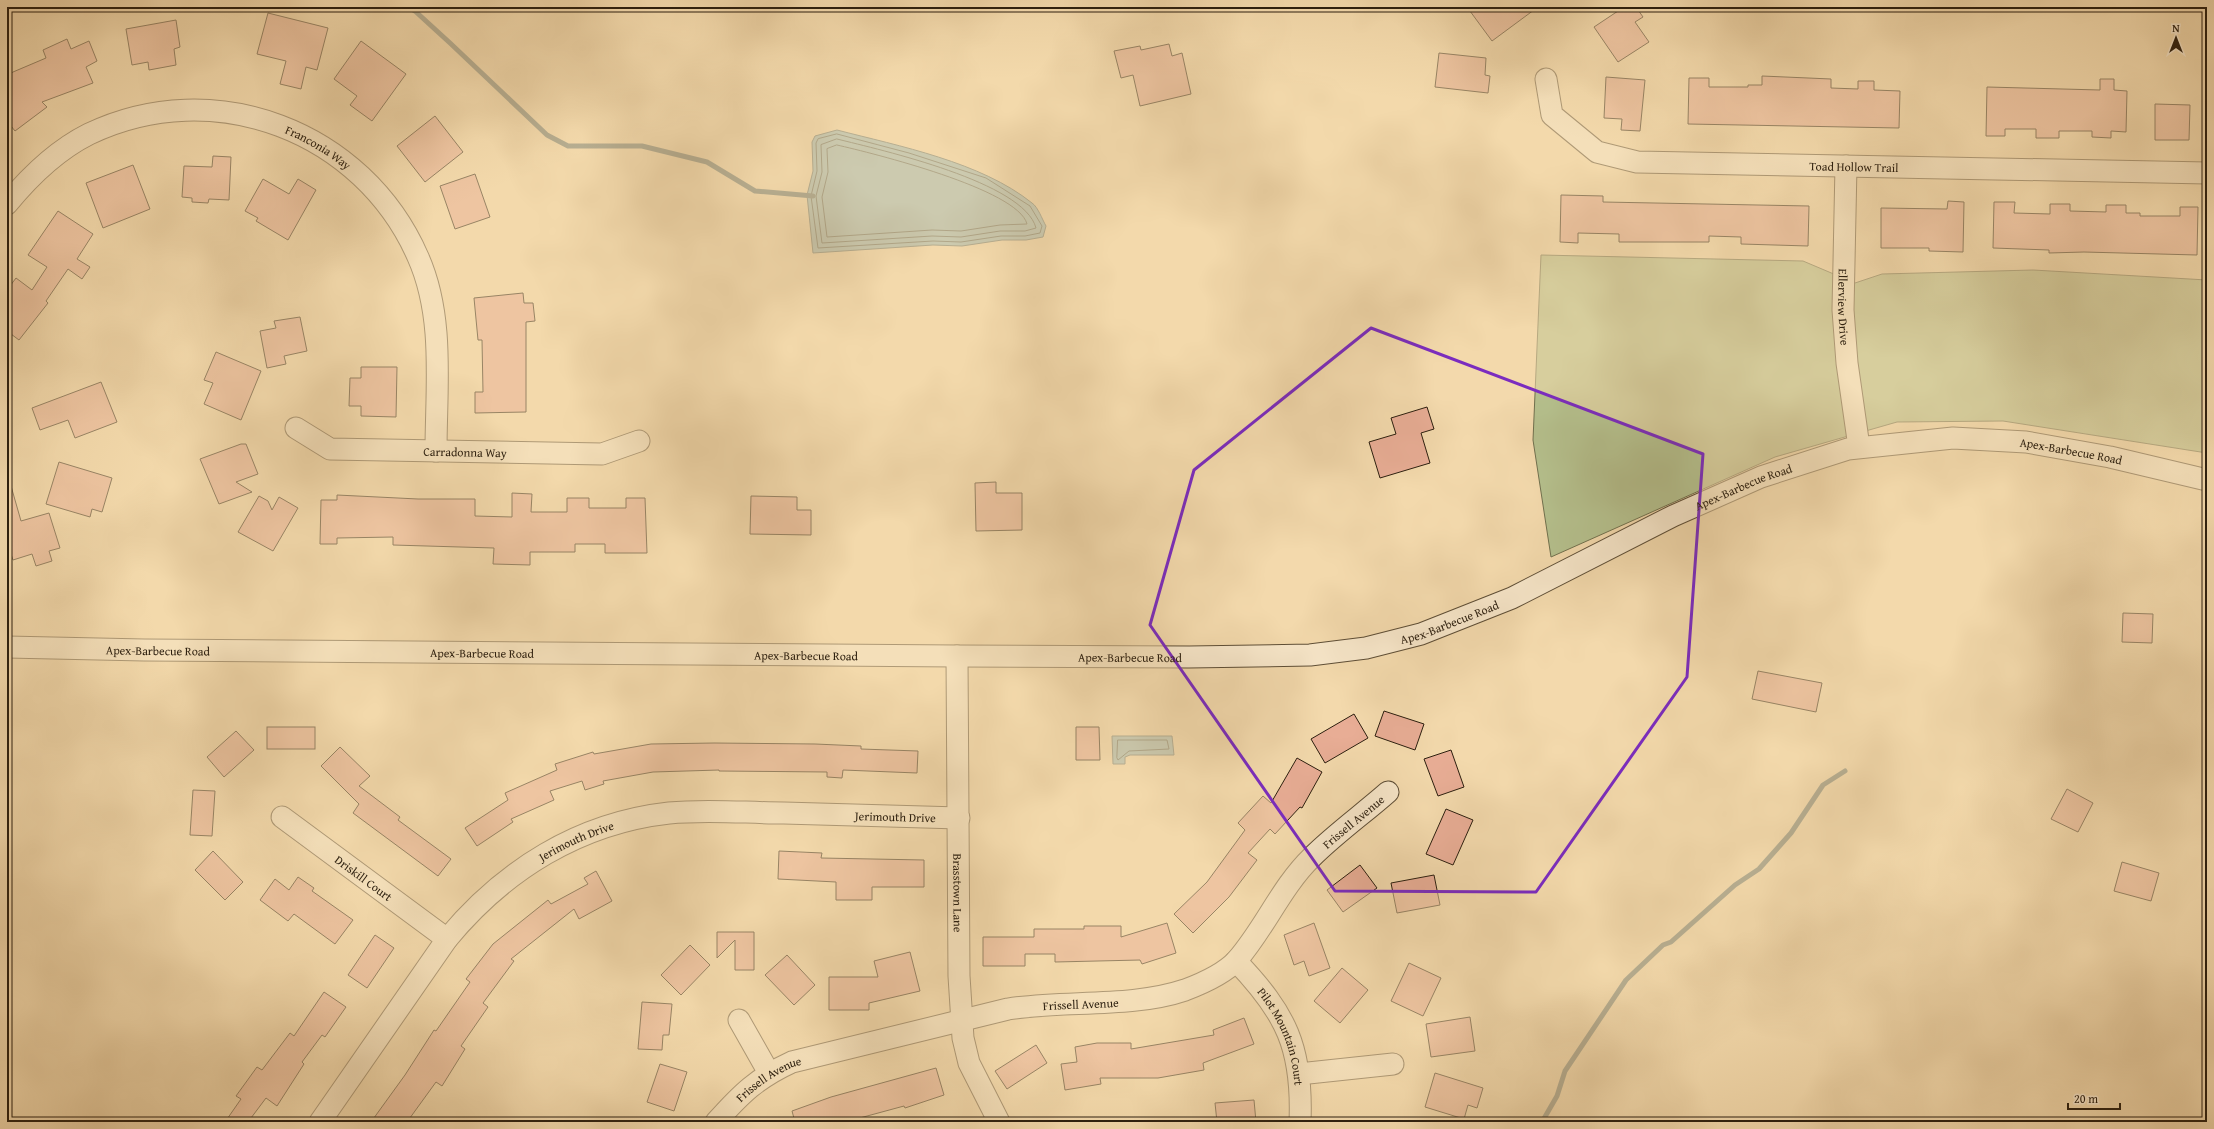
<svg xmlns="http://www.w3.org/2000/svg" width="2214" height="1129" viewBox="0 0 2214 1129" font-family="'Gentium Book Plus',serif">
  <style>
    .green { fill: #b5c08d; stroke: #70704e }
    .water { fill: #9eb9b3; stroke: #707b71 }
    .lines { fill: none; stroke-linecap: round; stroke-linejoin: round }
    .shore { stroke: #656c61; stroke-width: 1 }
    .stream { stroke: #707b71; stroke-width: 5 }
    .building { fill: #e8ad95; stroke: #2c1f0f }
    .minor-casing { stroke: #5e4e36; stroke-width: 23 }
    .minor { stroke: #f7e6c9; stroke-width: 21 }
    .marked { fill: none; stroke: #7b2cbf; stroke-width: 3; stroke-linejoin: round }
    .labels { text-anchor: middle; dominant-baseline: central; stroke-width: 4; stroke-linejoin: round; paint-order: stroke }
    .street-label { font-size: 12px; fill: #2c1f0f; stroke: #f7e6c9 }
  </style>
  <rect width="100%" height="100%" fill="#f3d9ac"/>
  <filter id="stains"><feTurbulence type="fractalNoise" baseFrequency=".005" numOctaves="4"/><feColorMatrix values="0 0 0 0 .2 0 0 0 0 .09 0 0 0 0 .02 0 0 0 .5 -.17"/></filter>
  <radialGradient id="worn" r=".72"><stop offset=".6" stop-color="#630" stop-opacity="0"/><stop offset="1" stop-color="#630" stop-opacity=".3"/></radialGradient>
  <path class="green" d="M1541 255 1803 261 1855 283 1882 274 2033 270 2207 280V453L2003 421 1897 422 1775 457 1551 557 1533 440Z"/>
  <g class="water">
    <path d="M837 130C899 146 981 162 1032 203 1038 207 1042 219 1046 226L1043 237 1026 240H1002L962 246 933 245 813 253 807 195 813 171 812 142 815 136Z"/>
    <path d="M1112 736H1172L1174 755H1130L1125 757V764H1113Z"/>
  </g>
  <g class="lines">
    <g class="shore">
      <path d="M837 134 909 153 986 178 1030 206 1042 226 1040 233 1025 236H1001L961 242 933 241 818 248 811 196 817 171 816 143 818 139Z"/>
      <path d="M837 139C881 150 1024 182 1036 228L1025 231H1000L961 237 932 236 822 243 816 196 822 172 821 145Z"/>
      <path d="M837 145C872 153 1018 189 1027 224L1000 225 961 231 932 230 827 237 822 197 828 172 827 149Z"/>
      <path d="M1118 740H1167L1169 749 1129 751 1118 760 1117 758Z"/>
    </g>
    <g class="stream">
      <path d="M408 7 415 11 450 43 547 135 568 146H642L707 162 755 191 813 196"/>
      <path d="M1542 1122 1557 1096 1565 1071 1626 980 1663 945 1671 942 1735 885 1759 869 1791 833 1823 785 1845 771"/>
    </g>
  </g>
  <g class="building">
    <path d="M1467 7H1538L1492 41Z"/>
    <path d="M1624 7H1636L1643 17 1635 22 1649 42 1618 62 1594 27Z"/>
    <path d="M268 13 328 28 317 70 306 67 301 89 280 84 286 61 257 54Z"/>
    <path d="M176 20 180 47 174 49 176 65 149 70 148 62 132 65 126 29Z"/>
    <path d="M67 39 71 49 89 41 97 61 86 67 93 83 42 102 47 107 15 131 7 121V76L13 72 46 58 43 50Z"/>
    <path d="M361 41 406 74 372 121 350 105 357 96 334 79Z"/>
    <path d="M1169 44 1172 56 1182 53 1191 94 1140 106 1133 75 1121 78 1114 51 1140 46 1141 50Z"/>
    <path d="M1439 53 1486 58 1485 75 1490 76 1488 93 1435 87Z"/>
    <path d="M1762 76 1831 79V88L1858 89V81H1874V90L1900 91 1899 128 1688 124 1689 78H1709V87H1748V85H1762Z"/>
    <path d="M1606 77 1645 80 1640 131 1621 130 1622 119 1604 118Z"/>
    <path d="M2100 79H2114V90L2127 91 2126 132 2111 131V138L2092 137V131H2059V138H2036V129H2005V136H1986L1987 87 2100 90Z"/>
    <path d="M2155 104 2190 105 2189 140H2155Z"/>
    <path d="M435 116 463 152 425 182 397 146Z"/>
    <path d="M213 156 231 157 229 200 209 199 208 203 192 202V198L182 197 184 166 212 167Z"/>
    <path d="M133 165 150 209 103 228 86 183Z"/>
    <path d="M475 174 490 217 455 229 440 186Z"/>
    <path d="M263 179 289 194 298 179 316 190 288 240 256 221 258 218 245 211Z"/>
    <path d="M1561 195 1603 196V202L1809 206 1808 246 1741 244V237L1709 236V242H1619V234L1578 233V243L1560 242Z"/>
    <path d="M1948 201 1964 202 1963 252 1929 251V248H1881V208L1947 209Z"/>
    <path d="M1994 202H2015L2014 213 2050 214V204H2070V211L2106 212V205H2126V213H2140V216H2180V207H2198L2197 255 2084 252 2049 253V250L1993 248Z"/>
    <path d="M58 211 93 234 77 259 90 267 82 279 68 269 46 301 48 303 19 340 7 331V290L16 278 32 290 47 267 28 255Z"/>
    <path d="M523 293 524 303H533L535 321 526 322V412L475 413V392H483L482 340H478L474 298Z"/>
    <path d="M300 317 307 351 284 356 286 364 267 368 260 331 276 328 274 321Z"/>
    <path d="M216 352 261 371 241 420 204 404 213 383 204 380Z"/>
    <path d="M361 367H397L396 417 361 416V406H349L350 378H361Z"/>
    <path d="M101 382 117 422 75 438 68 420 40 430 32 408Z"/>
    <path d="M1427 407 1434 429 1421 433 1430 463 1380 478 1369 442 1396 434 1391 418Z"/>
    <path d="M241 444H246L258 474 236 482 252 492 219 504 200 459Z"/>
    <path d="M59 462 112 478 102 512 92 509 90 517 46 504Z"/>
    <path d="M996 482V493H1022V530L976 531 975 483Z"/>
    <path d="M7 486H11L21 521 49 513 60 548 49 551 52 561 36 566 32 554 13 560 7 542Z"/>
    <path d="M512 493 532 494 531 512H567V498H589V508H626V498H645L647 553H605V544H575V552H530V565L493 564 494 548 393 545V537L337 538V544H320L321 500H337V495L418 499H475V516L512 517Z"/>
    <path d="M259 496 268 501 272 510 279 497 298 508 273 551 238 532Z"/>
    <path d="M751 496 797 497V510H811V535L750 534Z"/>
    <path d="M2123 613 2153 614 2152 643 2122 642Z"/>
    <path d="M1758 671 1822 683 1816 712 1752 699Z"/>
    <path d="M1384 711 1424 724 1415 750 1375 736Z"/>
    <path d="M1354 714 1368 738 1325 763 1311 739Z"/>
    <rect x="267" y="727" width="48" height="22"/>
    <path d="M1076 727H1099L1100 760H1076Z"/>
    <path d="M236 731 254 750 224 777 207 757Z"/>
    <path d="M714 743 815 744 861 746V749L918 751 917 773 843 770 842 778 827 777V772L719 771V770L653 772 603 781 604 784 585 790 582 781 550 791 554 800 511 819 513 822 477 846 465 828 508 800 505 793 557 770 555 764 593 752 594 754 651 744Z"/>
    <path d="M340 747 370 776 359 786 400 817 398 820 451 859 438 876 353 813 359 804 321 766Z"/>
    <path d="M1451 750 1464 787 1438 796 1424 759Z"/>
    <path d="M1297 758 1322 772 1302 808 1300 807 1275 834 1270 829 1248 853 1257 860 1229 897 1193 933 1174 914 1207 882 1245 830 1238 823 1263 796 1271 803Z"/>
    <path d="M2067 789 2093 803 2078 832 2051 819Z"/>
    <path d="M193 790 215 791 212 836 190 835Z"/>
    <path d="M1446 809 1473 820 1453 865 1426 854Z"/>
    <path d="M213 851 243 882 225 900 195 870Z"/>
    <path d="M779 851 822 853 821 858 924 860V887H872V900H836V882L778 879Z"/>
    <path d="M2122 862 2159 873 2151 901 2114 891Z"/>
    <path d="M1360 865 1377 888 1343 912 1327 890Z"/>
    <path d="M596 871 612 901 579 919 574 909 511 959 514 961 483 1003 488 1007 461 1046 465 1049 442 1086 436 1082 407 1122H371L405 1075 434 1030 436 1031 470 982 466 979 493 944 548 900 551 904 588 884 584 878Z"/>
    <path d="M1434 875 1440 905 1397 913 1391 883Z"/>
    <path d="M298 877 314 888 312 891 353 920 335 944 294 914 288 921 260 900 275 879 289 890Z"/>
    <path d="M1167 923 1176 953 1142 964 1140 960 1055 962V954H1025V966H983V937H1034V929H1084V926H1121V937Z"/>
    <path d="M1314 923 1330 968 1309 976 1304 961 1294 965 1284 935Z"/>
    <path d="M717 932H754V970H735V940L717 958Z"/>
    <path d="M375 935 394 948 367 988 348 975Z"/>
    <path d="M690 945 710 965 681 995 661 975Z"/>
    <path d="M910 952 920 991 869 1003V1010H829V977H878L874 961Z"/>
    <path d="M787 955 815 985 794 1005 765 975Z"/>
    <path d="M1409 963 1441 978 1423 1016 1391 1001Z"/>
    <path d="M1342 968 1368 990 1340 1023 1314 1001Z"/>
    <path d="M324 992 346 1007 325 1037 322 1035 302 1062 304 1064 277 1106 266 1098 248 1122H225L241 1099 236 1096 257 1067 262 1070 290 1033 294 1036Z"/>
    <path d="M642 1002 672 1004 669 1035H663L662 1050 638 1049Z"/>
    <path d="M1470 1017 1475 1051 1431 1057 1426 1024Z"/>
    <path d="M1244 1018 1254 1044 1203 1063 1204 1070 1158 1078H1100L1101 1084 1065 1090 1061 1064 1077 1062 1075 1047 1097 1043H1131V1049L1214 1035 1213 1030Z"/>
    <path d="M1036 1045 1047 1063 1007 1089 995 1071Z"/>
    <path d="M660 1064 687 1072 674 1111 647 1102Z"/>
    <path d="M936 1068 944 1095 905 1108 904 1106 845 1122H795L792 1111 831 1097Z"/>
    <path d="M1435 1073 1483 1088 1477 1108 1468 1105 1464 1119 1425 1107Z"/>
    <path d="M1254 1100 1256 1122H1217L1215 1103Z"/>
  </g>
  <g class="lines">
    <g class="minor-casing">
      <g id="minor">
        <path id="s1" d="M1546 79 1552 115 1597 152 1637 162 2207 173"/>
        <path id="s2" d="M1846 166 1843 310 1847 363 1859 447"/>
        <path id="s3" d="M7 204C30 176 57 150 89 134 214 74 363 131 418 257 445 317 436 388 436 451"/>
        <path id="s4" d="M296 428 330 449 602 454 639 441"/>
        <path id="s5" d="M7 647 144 650 957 656 1189 657 1310 655 1366 648 1421 634 1512 598 1673 516 1761 477 1848 449 1953 438 2026 442 2110 457 2207 480"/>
        <path id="s6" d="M957 656 959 976 963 1038 969 1063 999 1122"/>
        <path id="s7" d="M282 817 447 939"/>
        <path id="s8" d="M1236 961C1286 1013 1303 1048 1300 1122"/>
        <path d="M739 1020 769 1073"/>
        <path d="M1299 1074 1393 1064"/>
        <path id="s9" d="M320 1122 447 939C504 870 579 823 669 813 707 809 746 813 784 813 842 815 901 816 959 818"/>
        <path id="s10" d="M716 1122C741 1094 757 1078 792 1062L1008 1009C1064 1000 1132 1008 1185 990 1201 984 1225 973 1237 960 1265 928 1281 887 1312 857 1335 834 1363 814 1388 792"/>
      </g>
    </g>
    <use href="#minor" class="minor"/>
  </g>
  <path d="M0 0H2214V1129H0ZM1371 328 1703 454 1687 677 1536 892 1335 891 1150 625 1194 470Z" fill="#f3d9ac" fill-opacity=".55" fill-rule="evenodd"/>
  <path class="marked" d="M1371 328 1703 454 1687 677 1536 892 1335 891 1150 625 1194 470Z"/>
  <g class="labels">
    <g class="street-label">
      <text stroke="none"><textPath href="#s3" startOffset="349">Franconia Way</textPath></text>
      <text stroke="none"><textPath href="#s1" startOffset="353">Toad Hollow Trail</textPath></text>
      <text stroke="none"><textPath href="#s2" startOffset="141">Ellerview Drive</textPath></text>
      <text stroke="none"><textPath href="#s5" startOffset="2107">Apex-Barbecue Road</textPath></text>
      <text stroke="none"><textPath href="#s4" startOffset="175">Carradonna Way</textPath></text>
      <text stroke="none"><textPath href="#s5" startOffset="1771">Apex-Barbecue Road</textPath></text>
      <text stroke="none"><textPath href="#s5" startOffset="1447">Apex-Barbecue Road</textPath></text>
      <text stroke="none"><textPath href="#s5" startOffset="151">Apex-Barbecue Road</textPath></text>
      <text stroke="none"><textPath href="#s5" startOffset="475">Apex-Barbecue Road</textPath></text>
      <text stroke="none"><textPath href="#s5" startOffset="799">Apex-Barbecue Road</textPath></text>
      <text stroke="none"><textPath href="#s5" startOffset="1123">Apex-Barbecue Road</textPath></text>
      <text stroke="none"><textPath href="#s9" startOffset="711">Jerimouth Drive</textPath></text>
      <text stroke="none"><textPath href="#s10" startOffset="741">Frissell Avenue</textPath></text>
      <text stroke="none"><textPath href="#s9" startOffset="387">Jerimouth Drive</textPath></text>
      <text stroke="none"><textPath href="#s7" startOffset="102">Driskill Court</textPath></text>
      <text stroke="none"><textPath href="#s6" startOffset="237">Brasstown Lane</textPath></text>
      <text stroke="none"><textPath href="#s10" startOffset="393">Frissell Avenue</textPath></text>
      <text stroke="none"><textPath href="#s8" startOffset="90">Pilot Mountain Court</textPath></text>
      <text stroke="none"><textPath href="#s10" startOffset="69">Frissell Avenue</textPath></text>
    </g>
  </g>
  <rect width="2214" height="1129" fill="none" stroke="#f3d9ac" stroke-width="24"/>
  <rect x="8" y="8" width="2198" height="1113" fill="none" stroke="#2c1f0f" stroke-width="2"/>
  <rect x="12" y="12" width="2190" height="1105" fill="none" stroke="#2c1f0f"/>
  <g transform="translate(2176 38)" stroke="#f7e6c9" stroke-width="3" paint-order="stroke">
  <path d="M0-3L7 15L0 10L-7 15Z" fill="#2c1f0f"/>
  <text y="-6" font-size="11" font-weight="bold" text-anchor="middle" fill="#2c1f0f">N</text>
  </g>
  <path d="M2068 1103v6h52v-6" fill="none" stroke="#2c1f0f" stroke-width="2"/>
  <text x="2074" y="1103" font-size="12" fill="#2c1f0f" stroke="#f7e6c9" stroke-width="3" paint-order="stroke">20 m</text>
  <rect width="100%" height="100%" filter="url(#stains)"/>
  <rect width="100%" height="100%" fill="url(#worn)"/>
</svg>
